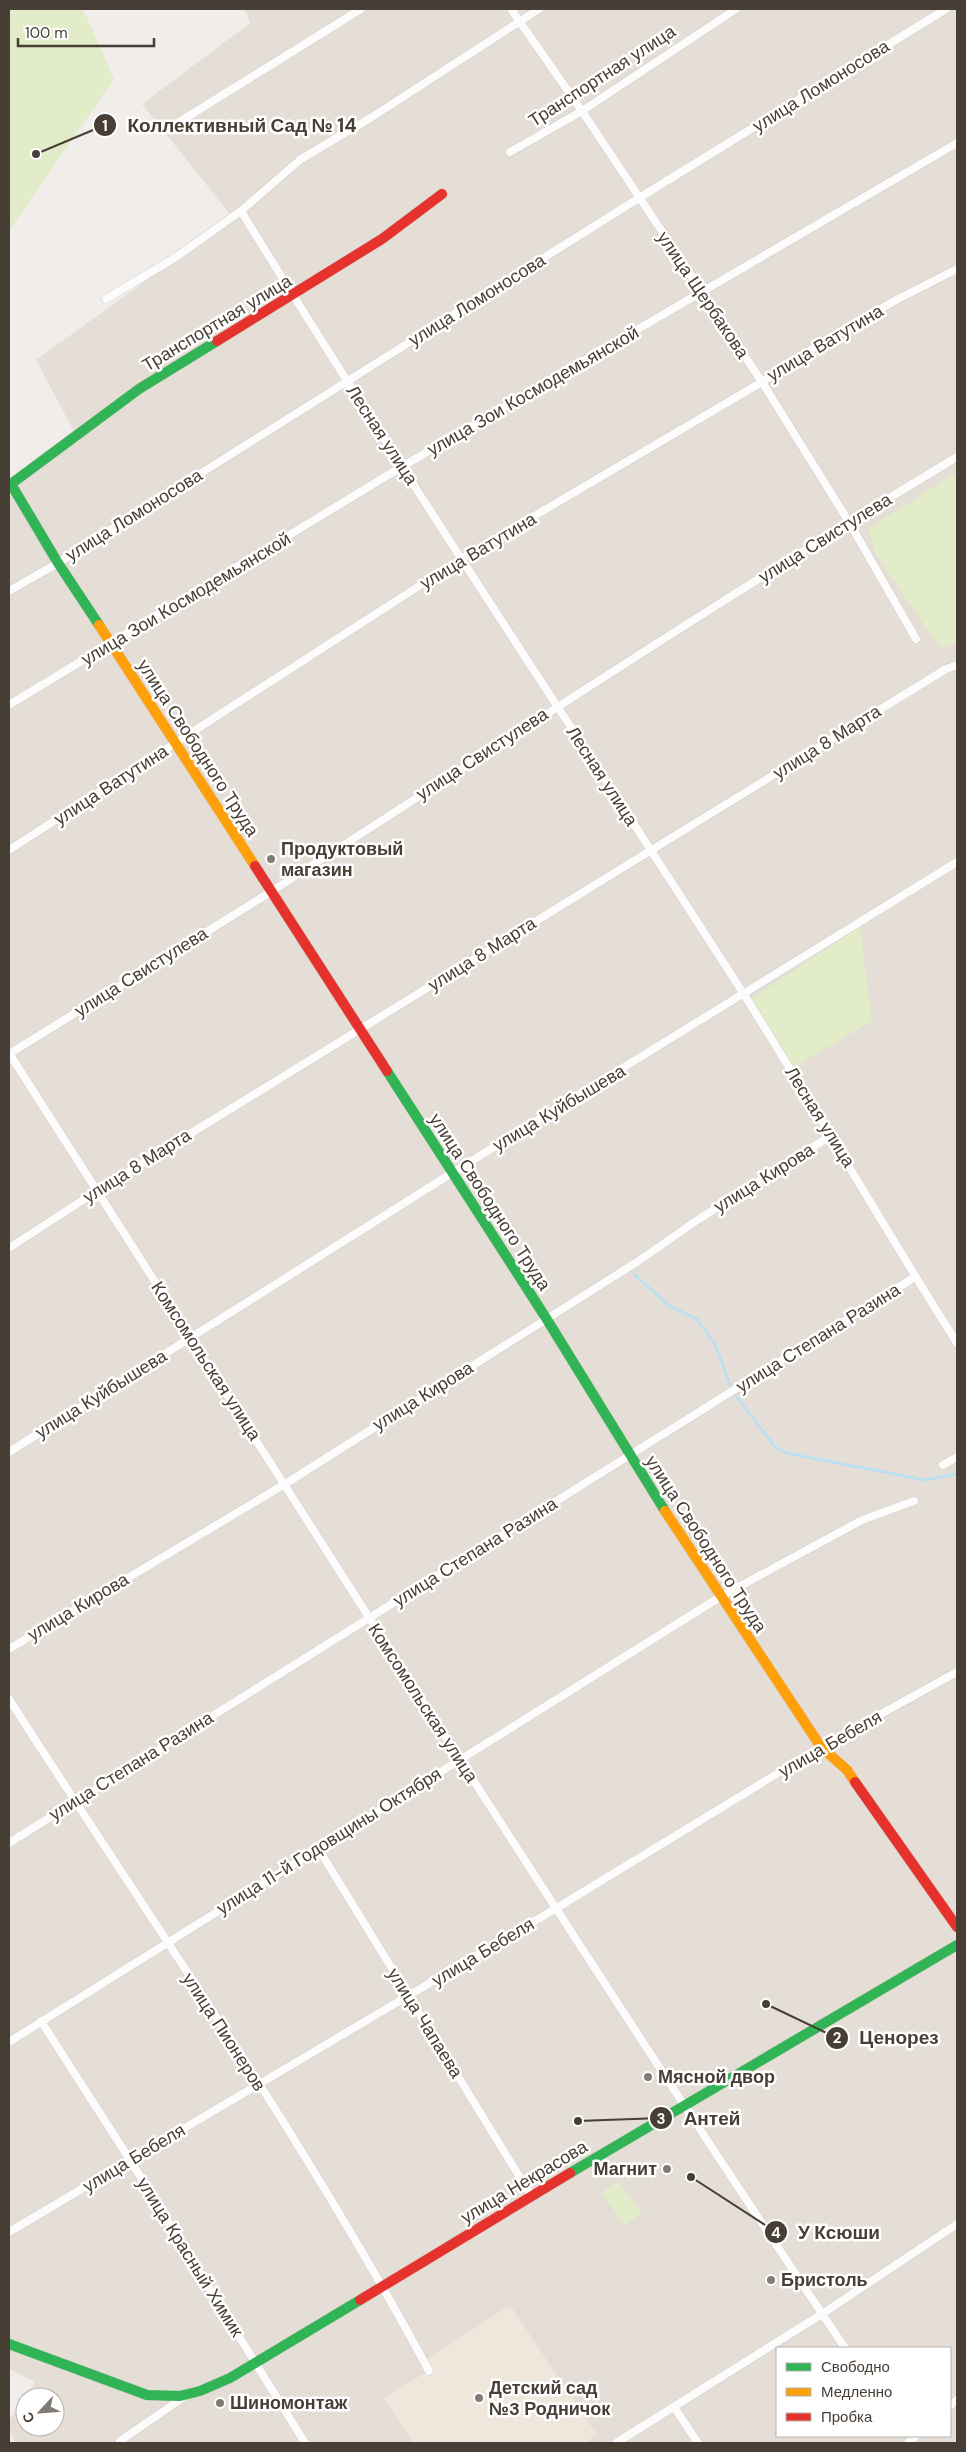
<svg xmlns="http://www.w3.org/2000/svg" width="966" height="2452" viewBox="0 0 966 2452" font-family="'DM Sans',sans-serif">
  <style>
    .residential { fill: #e5ded6; fill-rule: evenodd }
    .education { fill: #efe7db }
    .green { fill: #e2ecc8 }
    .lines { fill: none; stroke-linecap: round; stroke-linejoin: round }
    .stream { stroke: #b7e1f2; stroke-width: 2.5 }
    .street-casing { stroke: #cecbc7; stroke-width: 9 }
    .fast-casing { stroke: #d2cbc1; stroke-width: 11 }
    .slow-casing { stroke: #d2cbc1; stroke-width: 11 }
    .jam-casing { stroke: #d2cbc1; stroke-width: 11 }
    .street { stroke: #fdfcfc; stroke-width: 8 }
    .fast { stroke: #30b455; stroke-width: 10 }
    .slow { stroke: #ff9f0a; stroke-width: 10 }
    .jam { stroke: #e5322d; stroke-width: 10 }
    .poi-dot { fill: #827b74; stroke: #fff; stroke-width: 2 }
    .labels { text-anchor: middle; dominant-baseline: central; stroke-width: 5; stroke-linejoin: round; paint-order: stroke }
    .street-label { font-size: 18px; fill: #473e35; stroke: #fff }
    .poi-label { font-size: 18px; font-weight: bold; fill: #473e35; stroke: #fff; text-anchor: start }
    .leader { fill: none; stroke: #473e35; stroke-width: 2 }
    .callout-dot { fill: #473e35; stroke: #fff; stroke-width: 2 }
    .mark-label { font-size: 15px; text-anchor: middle; font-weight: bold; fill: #fff }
    .callout-label { font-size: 19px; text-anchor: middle; font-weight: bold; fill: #473e35; stroke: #fff; stroke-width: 5; stroke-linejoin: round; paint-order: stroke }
  </style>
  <rect width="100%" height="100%" fill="#f0edea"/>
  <path class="residential" d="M245 9H957V2443H16L9 2430V2421L25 2397V2427H55V2397H25L35 2382 9 2369V491L76 435 36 360 233 218 142 104 250 23ZM777 2348H950V2436H777Z"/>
  <path class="education" d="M510 2305 597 2435 584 2443H413L384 2398 428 2371 425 2361Z"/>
  <g class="green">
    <path d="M9 9H83L114 79 9 231Z"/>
    <path d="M957 472V642L940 648 877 556 868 529Z"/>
    <path d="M860 927 872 1021 793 1068 750 999Z"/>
    <path d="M618 2181 642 2213 625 2225 601 2193Z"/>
  </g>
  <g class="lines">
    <g class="stream">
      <path d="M634 1274 668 1305 697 1319 715 1344 731 1387"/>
      <path d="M737 1397 775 1447 786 1453 925 1480 957 1474"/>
    </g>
    <g class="street-casing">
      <g id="street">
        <path d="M511 9 582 111 762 382 849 522 916 639"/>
        <path d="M163 132 361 9"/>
        <path d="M510 152 582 111 736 9"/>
        <path d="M241 211C403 475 576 732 743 993 816 1109 884 1228 957 1343"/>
        <path d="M106 299 176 257 241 211 301 159 372 117 539 9"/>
        <path d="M9 591 58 563 639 198 946 9"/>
        <path d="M9 705 403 466 957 143"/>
        <path d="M9 850 461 559 762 382 829 338 898 299 957 269"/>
        <path d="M9 1053C286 1486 559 1921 845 2348"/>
        <path d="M9 1054C96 1000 185 946 272 891 500 745 725 596 957 457"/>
        <path d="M9 1248 97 1191 946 669 957 665"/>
        <path d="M9 1452 452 1173 957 862"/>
        <path d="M943 1465 957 1457"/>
        <path d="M9 1649 285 1484 637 1262 699 1219 832 1135"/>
        <path d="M9 1699C151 1921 304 2138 429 2371"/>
        <path d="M9 1843 915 1277"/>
        <path d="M318 1848 532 2197"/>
        <path d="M41 2021 130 2160 305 2443"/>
        <path d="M9 2042 720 1597 862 1520 914 1501"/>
        <path d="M9 2232 555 1909 821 1747 957 1672"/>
        <path d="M950 2406 957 2400"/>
        <path d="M674 2407 698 2443"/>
        <path d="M120 2443V2441L184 2397"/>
        <path d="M616 2443 822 2314 957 2224"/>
        <path d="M908 2443 916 2436"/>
      </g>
    </g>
    <g class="fast-casing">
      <g id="fast">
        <path d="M99 625 58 563 11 484 139 389 217 341"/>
        <path d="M387 1071 546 1318 665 1511"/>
        <path d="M570 2173 957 1945"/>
        <path d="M9 2344 147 2395 180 2396 200 2391 230 2378 360 2300"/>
      </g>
    </g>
    <g class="slow-casing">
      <g id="slow">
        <path d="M99 625 255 866"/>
        <path d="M665 1511 821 1747 847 1770 855 1782"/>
      </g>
    </g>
    <g class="jam-casing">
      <g id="jam">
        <path d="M217 341 382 239 442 194"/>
        <path d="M255 866 387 1071"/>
        <path d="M855 1782 957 1927"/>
        <path d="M360 2300 570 2173"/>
      </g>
    </g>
    <use href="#street" class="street"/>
    <use href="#fast" class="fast"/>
    <use href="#slow" class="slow"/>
    <use href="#jam" class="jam"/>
  </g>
  <g class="poi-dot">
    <circle cx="271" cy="859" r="5"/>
    <circle cx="648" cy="2077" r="5"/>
    <circle cx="667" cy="2169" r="5"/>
    <circle cx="771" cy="2280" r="5"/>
    <circle cx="479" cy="2398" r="5"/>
    <circle cx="220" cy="2403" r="5"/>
  </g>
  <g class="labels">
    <g class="street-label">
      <text transform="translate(602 76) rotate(-33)">Транспортная улица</text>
      <text transform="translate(821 86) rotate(-32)">улица Ломоносова</text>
      <text transform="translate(703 295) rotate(56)">улица Щербакова</text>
      <text transform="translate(477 300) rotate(-32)">улица Ломоносова</text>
      <text transform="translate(217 323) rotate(-31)">Транспортная улица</text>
      <text transform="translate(825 343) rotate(-31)">улица Ватутина</text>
      <text transform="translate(533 391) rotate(-30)">улица Зои Космодемьянской</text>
      <text transform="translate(382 435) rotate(57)">Лесная улица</text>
      <text transform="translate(134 515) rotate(-32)">улица Ломоносова</text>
      <text transform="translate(825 538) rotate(-32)">улица Свистулева</text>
      <text transform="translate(478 551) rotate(-31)">улица Ватутина</text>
      <text transform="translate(186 599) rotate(-31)">улица Зои Космодемьянской</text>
      <text transform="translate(827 742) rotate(-32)">улица 8 Марта</text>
      <text transform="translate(198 748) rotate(57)">улица Свободного Труда</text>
      <text transform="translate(482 754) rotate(-33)">улица Свистулева</text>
      <text transform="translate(602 776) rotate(57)">Лесная улица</text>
      <text transform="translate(111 785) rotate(-33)">улица Ватутина</text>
      <text transform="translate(482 954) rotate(-32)">улица 8 Марта</text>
      <text transform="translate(141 972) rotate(-32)">улица Свистулева</text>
      <text transform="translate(559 1108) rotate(-31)">улица Куйбышева</text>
      <text transform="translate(820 1117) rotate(58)">Лесная улица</text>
      <text transform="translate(137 1166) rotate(-32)">улица 8 Марта</text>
      <text transform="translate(764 1178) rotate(-32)">улица Кирова</text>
      <text transform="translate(490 1202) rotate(57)">улица Свободного Труда</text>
      <text transform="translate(818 1338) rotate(-32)">улица Степана Разина</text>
      <text transform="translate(206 1361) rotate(57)">Комсомольская улица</text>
      <text transform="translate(101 1394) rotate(-32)">улица Куйбышева</text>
      <text transform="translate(423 1396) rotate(-32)">улица Кирова</text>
      <text transform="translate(706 1544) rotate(57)">улица Свободного Труда</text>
      <text transform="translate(475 1552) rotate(-32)">улица Степана Разина</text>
      <text transform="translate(78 1607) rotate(-31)">улица Кирова</text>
      <text transform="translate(423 1703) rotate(57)">Комсомольская улица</text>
      <text transform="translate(830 1744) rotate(-30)">улица Бебеля</text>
      <text transform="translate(131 1766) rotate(-32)">улица Степана Разина</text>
      <text transform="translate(329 1841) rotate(-32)">улица 11-й Годовщины Октября</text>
      <text transform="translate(483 1952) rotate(-31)">улица Бебеля</text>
      <text transform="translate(425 2023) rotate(58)">улица Чапаева</text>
      <text transform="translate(224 2032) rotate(57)">улица Пионеров</text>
      <text transform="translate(134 2158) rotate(-31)">улица Бебеля</text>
      <text transform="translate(524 2182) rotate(-31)">улица Некрасова</text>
      <text transform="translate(190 2257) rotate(58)">улица Красный Химик</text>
    </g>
    <g class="poi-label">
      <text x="281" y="849">Продуктовый<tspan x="281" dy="21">магазин</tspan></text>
      <text x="658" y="2077">Мясной двор</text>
      <text x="657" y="2169" text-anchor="end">Магнит</text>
      <text x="781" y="2280">Бристоль</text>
      <text x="489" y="2388">Детский сад<tspan x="489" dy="21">№3 Родничок</tspan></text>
      <text x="230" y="2403">Шиномонтаж</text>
    </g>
  </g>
  <path class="leader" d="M36 154L105 125M766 2004L837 2038M578 2121L661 2118M691 2177L776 2232"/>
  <g class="callout-dot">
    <circle cx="36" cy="154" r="5"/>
    <circle cx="766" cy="2004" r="5"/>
    <circle cx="578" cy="2121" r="5"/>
    <circle cx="691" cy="2177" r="5"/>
    <circle cx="105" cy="125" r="12"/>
    <circle cx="837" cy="2038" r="12"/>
    <circle cx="661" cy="2118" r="12"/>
    <circle cx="776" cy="2232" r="12"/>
  </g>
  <g class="mark-label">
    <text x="105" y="131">1</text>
    <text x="837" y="2043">2</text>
    <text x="661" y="2124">3</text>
    <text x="776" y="2238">4</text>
  </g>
  <g class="callout-label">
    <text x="242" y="132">Коллективный Сад № 14</text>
    <text x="899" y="2044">Ценорез</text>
    <text x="712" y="2125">Антей</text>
    <text x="839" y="2239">У Ксюши</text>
  </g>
  <rect width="966" height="2452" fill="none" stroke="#473e35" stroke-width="20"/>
  <rect x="776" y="2347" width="175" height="90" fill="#ffffff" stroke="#b5b2ae"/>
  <rect x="786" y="2363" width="25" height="8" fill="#30b455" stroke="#b5b2ae"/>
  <text x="821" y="2372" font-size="15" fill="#473e35">Свободно</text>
  <rect x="786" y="2388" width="25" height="8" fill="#ff9f0a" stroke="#b5b2ae"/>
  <text x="821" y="2397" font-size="15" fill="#473e35">Медленно</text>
  <rect x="786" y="2413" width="25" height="8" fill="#e5322d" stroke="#b5b2ae"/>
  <text x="821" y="2422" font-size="15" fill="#473e35">Пробка</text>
  <g transform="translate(40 2412) rotate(244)"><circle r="24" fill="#ffffff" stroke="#b5b2ae"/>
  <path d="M0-4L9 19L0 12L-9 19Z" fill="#827b74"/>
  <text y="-8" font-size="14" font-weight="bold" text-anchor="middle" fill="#473e35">С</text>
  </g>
  <path d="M18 38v8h136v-8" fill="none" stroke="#473e35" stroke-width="2.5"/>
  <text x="25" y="38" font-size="15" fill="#473e35" stroke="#ffffff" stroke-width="4" paint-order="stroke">100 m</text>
</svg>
